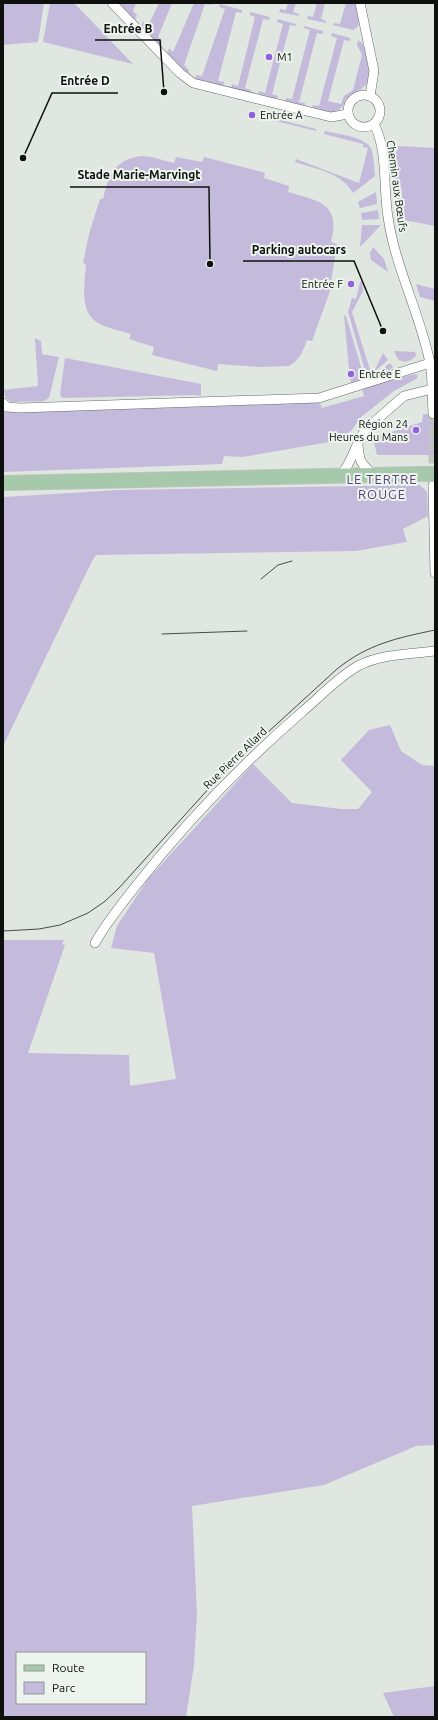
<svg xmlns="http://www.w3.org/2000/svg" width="438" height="1720" viewBox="0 0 438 1720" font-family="Ubuntu,sans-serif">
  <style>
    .green { fill: #c4badc; fill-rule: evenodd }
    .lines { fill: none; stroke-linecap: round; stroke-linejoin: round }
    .street-tunnel { stroke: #c0c7c0; stroke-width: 9; stroke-dasharray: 9 4.5; stroke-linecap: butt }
    .street-casing { stroke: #646b65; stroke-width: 10 }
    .primary-casing { stroke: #c0c1c0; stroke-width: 16 }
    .street { stroke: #fff; stroke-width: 9 }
    .primary { stroke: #a5c9aa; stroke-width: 14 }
    .tram { stroke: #474b47; stroke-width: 1 }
    .primary-bridge-casing { stroke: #c0c1c0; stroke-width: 16; stroke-linecap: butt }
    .primary-bridge { stroke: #a5c9aa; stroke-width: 14 }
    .poi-dot { fill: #9160da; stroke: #edf4ed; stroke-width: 1.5 }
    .labels { text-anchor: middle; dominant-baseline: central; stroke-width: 4; stroke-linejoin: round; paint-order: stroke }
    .poi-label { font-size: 11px; fill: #0d100d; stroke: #edf4ed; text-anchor: start }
    .street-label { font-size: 11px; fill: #0d100d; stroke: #edf4ed }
    .quarter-label { font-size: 13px; letter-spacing: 1px; fill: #59427f; stroke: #edf4ed }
    .leader { fill: none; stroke: #0d100d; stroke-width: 1.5 }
    .callout-dot { fill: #0d100d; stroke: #edf4ed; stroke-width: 1.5 }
    .callout-label { font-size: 12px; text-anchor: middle; font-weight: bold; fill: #0d100d; stroke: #edf4ed; stroke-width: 4; stroke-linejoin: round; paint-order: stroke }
  </style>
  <rect width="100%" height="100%" fill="#dfe7e0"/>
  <g class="green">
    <path d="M3 3H44L38 42 3 45Z"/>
    <path d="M50 3H74L133 64 43 42Z"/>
    <path d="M118 3H136L133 11 137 15 135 20Z"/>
    <path d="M159 3H172L158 37 162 42 160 46 141 26 143 21 148 26Z"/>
    <path d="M194 3H212L211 5 205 4 184 65 189 70 188 75 167 53 169 48 173 52Z"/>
    <path d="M288 3H296L293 12 299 14V16L279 12 280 9 286 10Z"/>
    <path d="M317 3H325L321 19 326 21V23L307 19 308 16 313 17Z"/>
    <path d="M346 3H355L359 20 358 27 353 30 333 25 334 23 340 24Z"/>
    <path d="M220 4 242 10V13L236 12 218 81 224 82 223 87 195 79 196 75 202 76 225 9 219 7Z"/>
    <path d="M250 12 270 17 269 20 263 19 245 88 251 90 250 94 231 89 232 84 238 86 255 17 250 15Z"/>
    <path d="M277 19 296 24V26L290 25 272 94 278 96 277 101 258 96 259 91 265 93 283 24 277 22Z"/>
    <path d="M304 26 323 31V34L317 33 299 102 305 103 304 108 285 103 286 98 292 99 310 30 304 28Z"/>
    <path d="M332 33 350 38V41L344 40 328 101 341 104 344 96 353 90 362 55 357 45 358 40C368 45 372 73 367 83 364 89 356 91 351 96 344 102 343 110 333 112 327 114 318 111 312 110L313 105 319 106 337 38 331 36Z"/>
    <path d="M273 118 316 129V131L272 120Z"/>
    <path d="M325 131C337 134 369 137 372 151 374 159 374 168 375 176L353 193C342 173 316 169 295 162L296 159 359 183 368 148 363 147V144L324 134Z"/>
    <path d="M398 146 435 148V226L399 219 393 158 398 149Z"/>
    <path d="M141 156 151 157 174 163 176 157 202 162 204 157 258 171 265 173 264 178 289 186 288 192C319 201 341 203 331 242L337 244 329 294 312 341 307 340C303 351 300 360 289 366L261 367 218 364 217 371 152 355 154 347 129 339 131 334C121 331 110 329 100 324 78 313 85 284 86 264L83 263 89 234 100 199H103C109 175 114 160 141 156Z"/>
    <path d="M376 192 377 204 360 208 358 202Z"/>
    <path d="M378 210 379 219 362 220 361 213Z"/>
    <path d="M362 225H380V226L360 247Z"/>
    <path d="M373 247 384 259 388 272 371 260 370 253Z"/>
    <path d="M360 282H362L363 291 352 312 370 370 374 371 383 353 388 360 373 373 366 374 348 312 352 298 356 299Z"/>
    <path d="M416 284 435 289V301L420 297Z"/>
    <path d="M344 315 346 316 364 377 376 374 390 363 393 367 384 374 351 383 350 377H353L352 369H349Z"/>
    <path d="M35 338 41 341 42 354 59 357 49 398 44 401 11 402 6 398 3 390 38 386Z"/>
    <path d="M394 351 415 352 416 356C410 361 405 364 398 359Z"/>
    <path d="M65 358 201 384V396L195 395 62 398 60 394Z"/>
    <path d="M415 374 418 376 416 379 394 391 361 417 351 431 335 441 243 457 224 456 222 464 3 472V412L319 401 322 408 364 396 362 388Z"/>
    <path d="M423 414H435V455H377L373 438 422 422Z"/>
    <path d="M420 485 427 492 428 516 403 529 407 542 356 551 96 555 92 561 3 746V497L119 490Z"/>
    <path d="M390 725 401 751 422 765 435 766V1445L416 1446 324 1485 192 1506 197 1614 194 1665 186 1717H3V940H64L62 944 65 945 28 1053 129 1055 130 1086 176 1079 154 953 111 948 117 926 148 879 253 764 292 803 341 809H358L372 792 341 760 369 730ZM17 1653H145V1703H17Z"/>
    <path d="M435 1686V1717H394L383 1693Z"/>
  </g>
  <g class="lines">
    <path class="street-tunnel" d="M433 414V479"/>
    <g class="street-casing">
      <g id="street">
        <path d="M112 3 180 73 193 83 331 117 348 114"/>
        <path d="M360 3 374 71 370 96"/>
        <circle cx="364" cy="111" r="16"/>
        <path d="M374 124C388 150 383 188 388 217 395 267 420 313 430 363 433 379 432 397 433 414"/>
        <path d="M3 403 7 407 20 408 319 398 430 363"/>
        <path d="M358 445C359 461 361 465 375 475"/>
        <path d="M340 476C353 462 355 443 366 429L404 396 432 389"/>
        <path d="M433 485 435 573"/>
        <path d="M95 943C106 923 121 905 135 887 185 823 241 765 302 712 320 697 338 677 358 666 380 654 410 654 435 651"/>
      </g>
    </g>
    <g class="primary-casing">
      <path id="primary" d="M3 483 420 474"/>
    </g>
    <use href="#street" class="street"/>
    <use href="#primary" class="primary"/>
    <g class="tram">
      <path d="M261 579 278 565 292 561"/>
      <path d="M162 634 247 631"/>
      <path d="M3 931 39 929 60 925 88 913 104 902 119 888 220 776 337 669C368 644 397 638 435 630"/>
    </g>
    <g class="primary-bridge-casing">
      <path id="primary-bridge" d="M420 474H435"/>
    </g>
    <use href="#primary-bridge" class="primary-bridge"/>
  </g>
  <g class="poi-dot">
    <circle cx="269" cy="57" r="4"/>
    <circle cx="252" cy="115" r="4"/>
    <circle cx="351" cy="284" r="4"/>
    <circle cx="351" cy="374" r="4"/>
    <circle cx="416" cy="430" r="4"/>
  </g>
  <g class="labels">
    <g class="poi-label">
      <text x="277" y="57">M1</text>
      <text x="260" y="115">Entrée A</text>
      <text x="343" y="284" text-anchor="end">Entrée F</text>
      <text x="359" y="374">Entrée E</text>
      <text x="408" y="424" text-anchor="end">Région 24<tspan x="408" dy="13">Heures du Mans</tspan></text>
    </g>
    <g class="street-label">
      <text transform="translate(397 186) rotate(82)">Chemin aux Bœufs</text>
      <text transform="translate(235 758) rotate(-44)">Rue Pierre Allard</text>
    </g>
    <g class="quarter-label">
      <text x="382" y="479">LE TERTRE<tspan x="382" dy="15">ROUGE</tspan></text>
    </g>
  </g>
  <path class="leader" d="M164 92L160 40H95M23 158L52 93H118M210 264L209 187H70M383 331L354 261H243"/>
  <g class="callout-dot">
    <circle cx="164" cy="92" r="4"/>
    <circle cx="23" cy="158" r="4"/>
    <circle cx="210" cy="264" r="4"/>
    <circle cx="383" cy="331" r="4"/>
  </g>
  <g class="callout-label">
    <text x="128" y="33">Entrée B</text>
    <text x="85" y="85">Entrée D</text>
    <text x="139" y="179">Stade Marie-Marvingt</text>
    <text x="299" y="254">Parking autocars</text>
  </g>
  <rect width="438" height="1720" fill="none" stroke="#0d100d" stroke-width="8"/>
  <rect x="16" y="1652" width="130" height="52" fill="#edf4ed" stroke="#939993"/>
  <rect x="24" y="1665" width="20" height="6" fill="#a5c9aa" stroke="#939993"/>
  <text x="52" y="1672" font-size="12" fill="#0d100d">Route</text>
  <rect x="24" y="1682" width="20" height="12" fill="#c4badc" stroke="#939993"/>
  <text x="52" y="1692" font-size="12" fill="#0d100d">Parc</text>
</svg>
